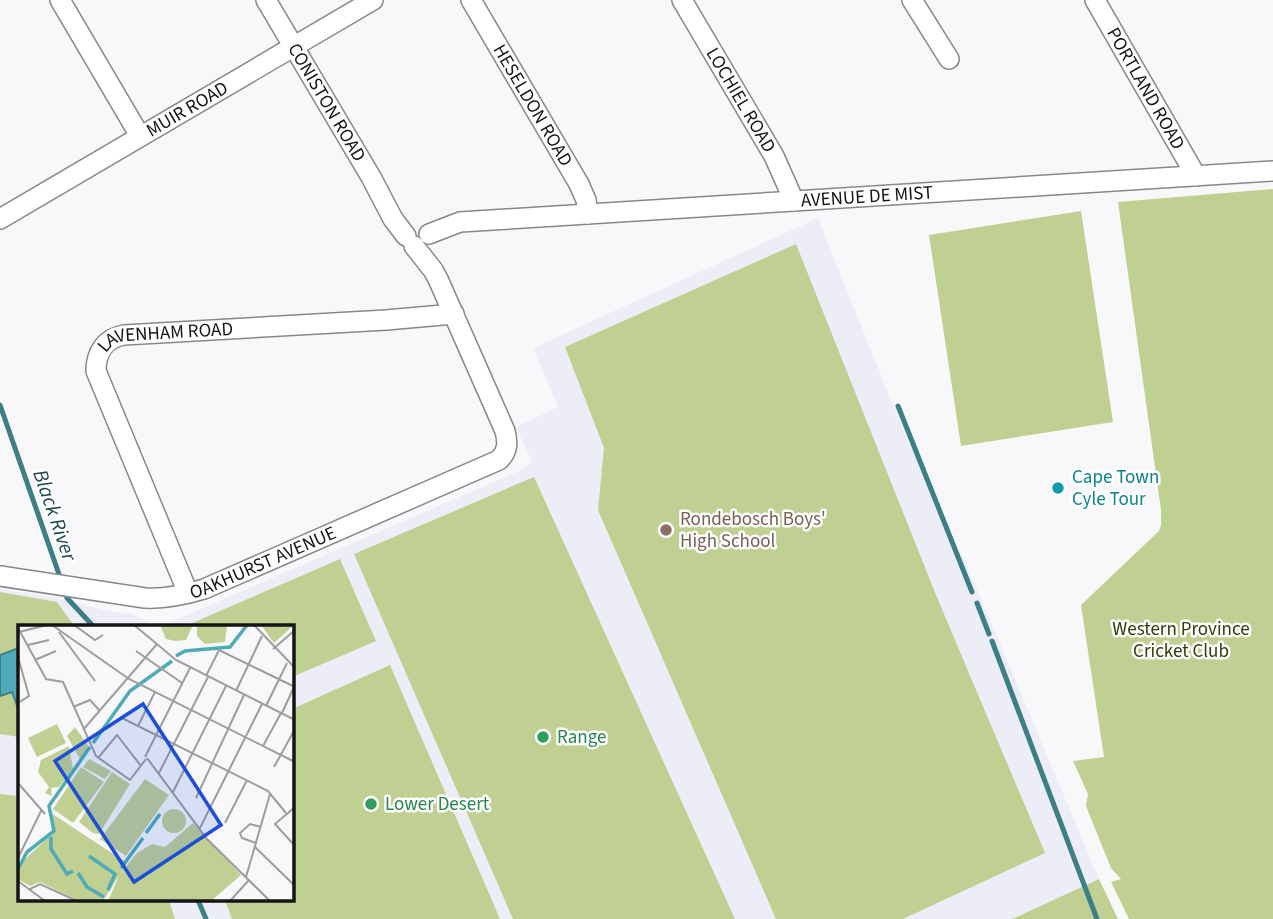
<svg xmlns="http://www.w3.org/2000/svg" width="1273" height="919" viewBox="0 0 1273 919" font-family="'Source Sans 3',sans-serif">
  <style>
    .built { fill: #ededf7; fill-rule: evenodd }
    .green { fill: #c0d092 }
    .water { fill: #4eabb7; stroke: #3d7e87; stroke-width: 2 }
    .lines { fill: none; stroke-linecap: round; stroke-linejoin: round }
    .stream { stroke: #3d7e87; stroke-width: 5 }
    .minor-casing { stroke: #88888b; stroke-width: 22 }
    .minor { stroke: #fff; stroke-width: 19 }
    .culture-dot { fill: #0f9aa8; stroke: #fff; stroke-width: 2.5 }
    .education-dot { fill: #8d6e63; stroke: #fff; stroke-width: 2.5 }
    .leisure-dot { fill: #2e9e5b; stroke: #fff; stroke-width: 2.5 }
    .labels { text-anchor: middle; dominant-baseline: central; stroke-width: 5; stroke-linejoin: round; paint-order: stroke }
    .street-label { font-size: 19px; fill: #151516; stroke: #fff }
    .culture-label { font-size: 19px; fill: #0d838f; stroke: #fff; text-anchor: start }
    .education-label { font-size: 19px; fill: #785e54; stroke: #fff; text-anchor: start }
    .park-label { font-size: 19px; fill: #333c0a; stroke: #fff }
    .leisure-label { font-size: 19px; fill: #27864d; stroke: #fff; text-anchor: start }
    .water-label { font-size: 21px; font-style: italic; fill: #204a50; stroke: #fff }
    .inset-river { fill: none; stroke: #4eabb7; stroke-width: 3.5 }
    .inset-road { fill: none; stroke: #9d9d9f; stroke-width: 2 }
    .view { fill: #1d4ed8; fill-opacity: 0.15; stroke: #1d4ed8; stroke-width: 3.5 }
    .inset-edge { fill: none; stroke: #151516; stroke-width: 3.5 }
  </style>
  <rect width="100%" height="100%" fill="#f8f8fb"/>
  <path class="built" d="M818 218 904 432 980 596 1099 879 1012 919H0V589L60 599 113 612 130 613 159 627 519 471 530 463 531 460 516 427 558 407 533 348ZM19 627H292V900H19Z"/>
  <g class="green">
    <path d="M1273 189V919H1129L1111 882 1121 879 1111 868 1086 806 1088 794 1073 761 1104 757 1081 605 1159 531 1161 525V510L1118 202Z"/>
    <path d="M1081 211 1113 422 961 446 929 235Z"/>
    <path d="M796 244 936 595 1045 853 903 919H776L598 510 604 448 565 347Z"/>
    <path d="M534 477 735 919H513L354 554Z"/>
    <path d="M340 559 376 641 292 677V627H183Z"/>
    <path d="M0 592 57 602 75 627H19V737L0 734Z"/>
    <path d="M390 665 500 919H232L225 900H292V709Z"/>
    <path d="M0 794 19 796V900H169L175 919H0Z"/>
    <path d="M1099 879 1118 919H1012Z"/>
  </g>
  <path class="water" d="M19 648V711L12 692 0 696V655Z"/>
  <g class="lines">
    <g class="stream">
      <path d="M0 405 61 580"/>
      <path d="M898 406 972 592"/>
      <path d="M64 589 67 598 94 627"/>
      <path d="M977 603 989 634"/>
      <path d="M992 641 1097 919"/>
      <path d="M198 900 206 919"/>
    </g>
    <g class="minor-casing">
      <g id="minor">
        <path d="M60 0 140 136"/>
        <path id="s1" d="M266 0 371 177 393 219 406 236"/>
        <path id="s2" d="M471 0 579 184 586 200 588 214"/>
        <path id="s3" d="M682 0 774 156 794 201"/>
        <path d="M912 0 949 59"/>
        <path id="s4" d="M1095 0 1196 176"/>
        <path id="s5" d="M0 219 373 0"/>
        <path id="s6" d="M429 234 460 222 1273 171"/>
        <path id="s7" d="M0 576 145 598C165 599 184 595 204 589L499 460C508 451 508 443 505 431L438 279 433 270 414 246"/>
        <path id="s8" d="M188 593 96 371C96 353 105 338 124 335L386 320 454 314"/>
      </g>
    </g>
    <use href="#minor" class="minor"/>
  </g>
  <circle class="culture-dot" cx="1058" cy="488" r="7"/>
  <circle class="education-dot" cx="666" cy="530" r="7"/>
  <g class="leisure-dot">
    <circle cx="543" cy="737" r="7"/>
    <circle cx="371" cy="804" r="7"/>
  </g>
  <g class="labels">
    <g class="street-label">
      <text stroke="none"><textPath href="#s4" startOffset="102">PORTLAND ROAD</textPath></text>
      <text stroke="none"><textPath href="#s3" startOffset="116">LOCHIEL ROAD</textPath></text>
      <text stroke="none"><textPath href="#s1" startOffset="119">CONISTON ROAD</textPath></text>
      <text stroke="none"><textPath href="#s2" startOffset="122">HESELDON ROAD</textPath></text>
      <text stroke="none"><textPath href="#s5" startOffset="217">MUIR ROAD</textPath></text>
      <text stroke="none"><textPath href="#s6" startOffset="441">AVENUE DE MIST</textPath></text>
      <text stroke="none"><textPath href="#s8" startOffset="331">LAVENHAM ROAD</textPath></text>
      <text stroke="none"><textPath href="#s7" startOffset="271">OAKHURST AVENUE</textPath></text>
    </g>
    <g class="culture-label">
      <text x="1072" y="477">Cape Town<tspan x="1072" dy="22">Cyle Tour</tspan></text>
    </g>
    <g class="education-label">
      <text x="680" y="519">Rondebosch Boys'<tspan x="680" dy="22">High School</tspan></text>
    </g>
    <g class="park-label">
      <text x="1181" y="629">Western Province<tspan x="1181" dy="22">Cricket Club</tspan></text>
    </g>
    <g class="leisure-label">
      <text x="557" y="737">Range</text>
      <text x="385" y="804">Lower Desert</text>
    </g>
    <g class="water-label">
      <text transform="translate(55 515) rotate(71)">Black River</text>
    </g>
  </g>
  <g transform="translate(18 625)">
    <rect width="276" height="276" fill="#f8f8fb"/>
    <path d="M142 0H174V2L168 15 157 16 148 14ZM209 0 207 17 187 19 179 11V0ZM243 0H276L256 18ZM39 99 48 118 19 132 10 113ZM57 102 71 122 62 134 49 111ZM51 121 55 144 41 162 33 163 34 171 27 168 31 162 20 147 23 135ZM71 134 93 146 87 154 65 142ZM63 142 86 157 55 198 35 184ZM94 147 112 159 81 209 75 208 61 197ZM127 154 151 170 108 231 82 214ZM144 196a12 12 0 1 1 24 0a12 12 0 1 1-24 0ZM30 186 109 238 102 249 119 228 134 219 147 222 175 198 223 250 193 276H90L101 251 85 276H61L22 257 12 261 0 254 2 239 37 206Z" fill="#c0d092"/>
    <path class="inset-river" d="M158 31 167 26 212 22 229 0M75 118 112 66 154 36M128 208 142 189M33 212V224L49 249 55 246M71 231 97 249 90 265M103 243 125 213M0 244 9 227 36 206 31 181 72 122M60 248 69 262 86 272"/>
    <path class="inset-road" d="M34 0 111 54 277 137M56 0 77 15 85 10M116 0 158 35 277 95M236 0 277 43M0 3 28 54 45 57 78 131 112 155 128 134M1 7 29 0M41 7 77 56M10 20 31 15M255 24 277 5M118 26 164 58M0 32 11 71 0 78M17 35 38 26M188 51 201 25 277 62M218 66 244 11M248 81 269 38M55 82 72 75 82 86M264 88 276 62M102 92 250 166 268 188M120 101 137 67M65 105 139 19M245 121 263 88M127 132 172 43M80 133 99 110 123 141M129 133 189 214 252 276M256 142 277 104M141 148 190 52M0 158 27 189M155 167 208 61M178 173 226 70M277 182 257 199 277 221M207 198 229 155M182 203 244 79M238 218 224 213 222 208 232 199 243 202M237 222 276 260M0 233 23 186M228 252 252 169M0 256 27 276M12 264 22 259 59 276M212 276 231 255"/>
    <path class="view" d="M125 79 203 200 116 257 37 136Z"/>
    <rect width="276" height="276" class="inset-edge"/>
  </g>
</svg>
